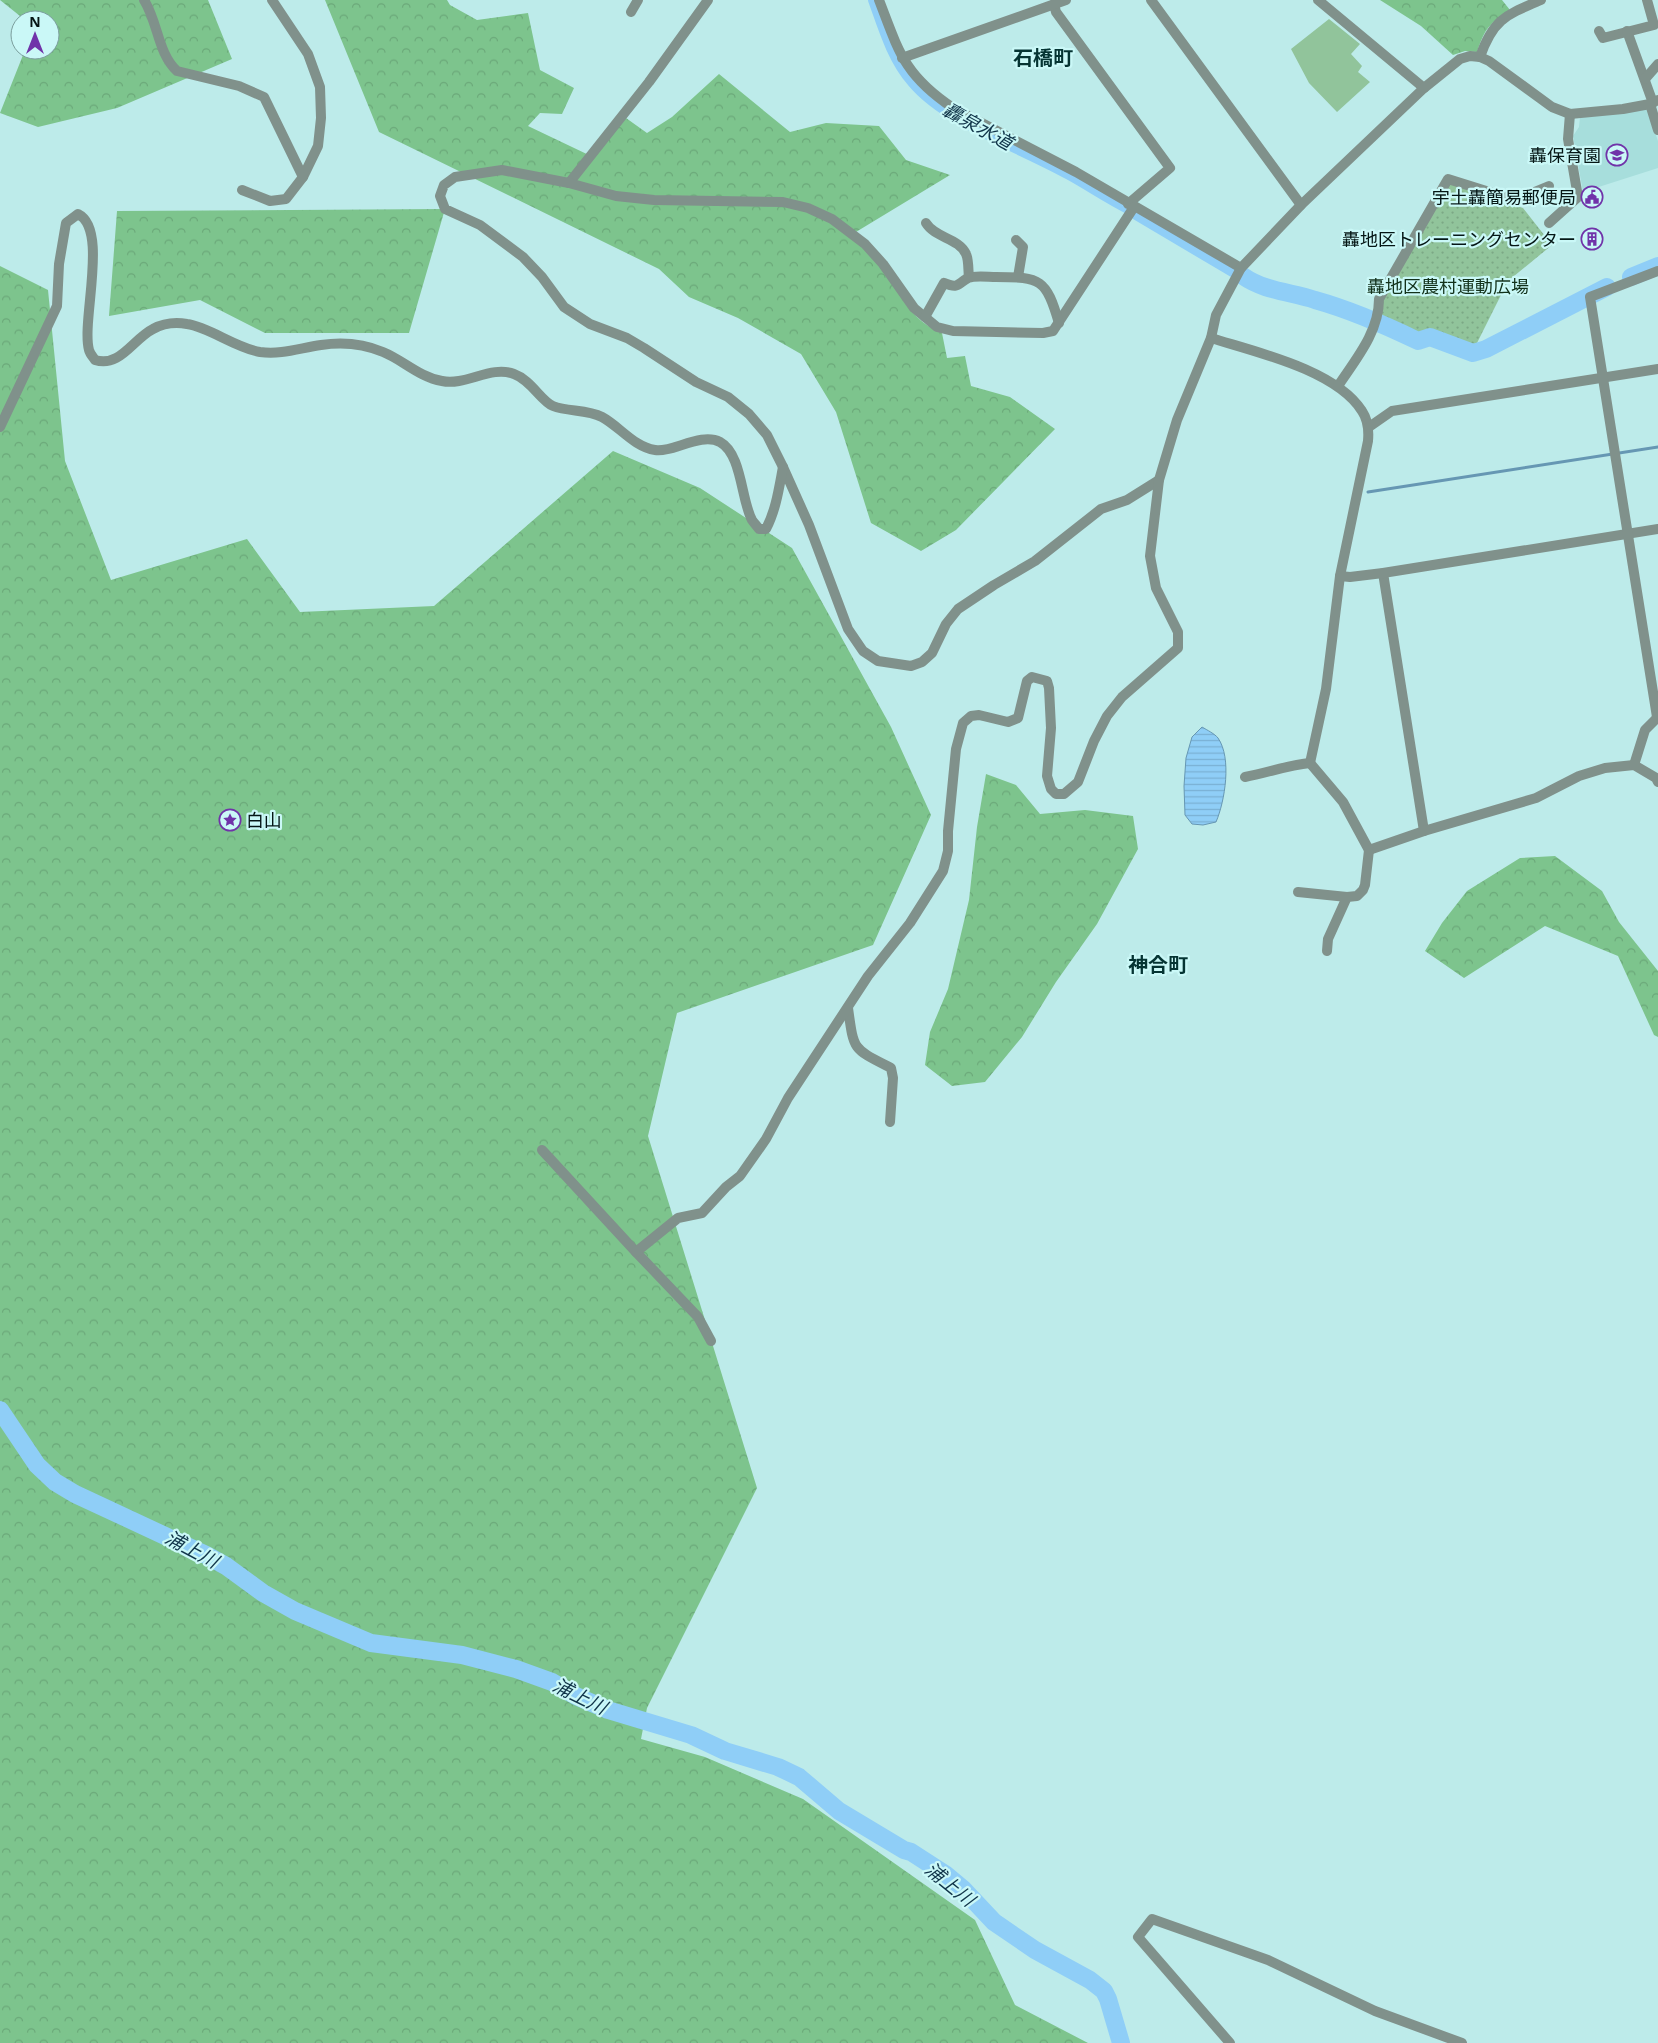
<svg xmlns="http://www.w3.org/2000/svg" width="1658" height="2043" viewBox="0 0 1658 2043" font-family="'Open Sans','Noto Sans JP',sans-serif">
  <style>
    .built { fill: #a7dedc }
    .green { fill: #91c49b }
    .forest { fill: url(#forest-crowns) }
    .park { fill: url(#park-dots) }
    .water { fill: url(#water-rules); stroke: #6697b3 }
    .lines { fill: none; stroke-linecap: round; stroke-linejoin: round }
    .stream { stroke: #6697b3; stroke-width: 3 }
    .canal { stroke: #8fcef7; stroke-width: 10 }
    .river { stroke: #8fcef7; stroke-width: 18 }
    .street { stroke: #80918b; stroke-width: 10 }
    .labels { text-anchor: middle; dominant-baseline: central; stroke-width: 4.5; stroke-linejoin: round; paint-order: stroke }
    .poi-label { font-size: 18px; fill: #051615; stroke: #caf8f7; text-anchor: end }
    .park-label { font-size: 18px; fill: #12311a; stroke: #caf8f7 }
    .water-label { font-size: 19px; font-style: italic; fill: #103449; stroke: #caf8f7 }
    .quarter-label { font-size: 20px; font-weight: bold; fill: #053433; stroke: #caf8f7 }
  </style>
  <defs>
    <pattern id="forest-crowns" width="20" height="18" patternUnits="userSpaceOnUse" patternTransform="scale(1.25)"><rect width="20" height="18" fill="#7dc48d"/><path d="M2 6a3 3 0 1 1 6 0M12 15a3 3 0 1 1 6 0" fill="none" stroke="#6ba879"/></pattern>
    <pattern id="park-dots" width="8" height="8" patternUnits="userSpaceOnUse" patternTransform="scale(1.25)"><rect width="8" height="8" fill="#91c49b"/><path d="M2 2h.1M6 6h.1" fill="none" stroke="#7ca885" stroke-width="1.8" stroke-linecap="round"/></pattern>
    <pattern id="water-rules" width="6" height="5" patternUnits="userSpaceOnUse" patternTransform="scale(1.25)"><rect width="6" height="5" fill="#8fcef7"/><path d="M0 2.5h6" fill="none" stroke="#7ab0d3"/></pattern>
  </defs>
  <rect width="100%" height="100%" fill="#bdebea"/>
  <path class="built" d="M1647 109 1658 141V168L1583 192 1573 136 1579 127 1580 117Z"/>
  <path class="green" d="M1329 19 1360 44 1351 54 1362 66 1358 72 1370 82 1337 112 1309 83 1291 49Z"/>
  <g class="forest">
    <path d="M0 0H208L232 59 117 108 38 127 0 113 25 50H50V20H25Z"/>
    <path d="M325 0H447L450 5 477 20 528 13 540 70 574 88 562 114 540 113 528 126 593 157 626 118 647 133 672 117 719 74 790 132 826 123 879 126 906 160 950 175 851 235C860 245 872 254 881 266 901 293 908 319 942 333L947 358 965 356 971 386 1010 397 1055 429 956 530 921 551 871 523 836 412 801 354 738 318 689 297 659 269 379 132Z"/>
    <path d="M1380 0H1502L1510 10C1489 24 1485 28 1477 52L1465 51 1453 55 1421 26Z"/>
    <path d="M445 209 409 333H265L200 300 109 316 117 211Z"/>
    <path d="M0 266 48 290 65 461 111 580 247 539 300 612 434 606 613 451 700 488 792 548 891 727 931 815 873 945 677 1013 648 1136 757 1488 647 1708 641 1739 705 1757 803 1799 975 1920 1015 2005 1088 2043H0Z"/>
    <path d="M986 774 1016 785 1040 814 1085 810 1133 816 1138 849 1097 924 1056 982 1022 1037 985 1082 952 1086 925 1065 930 1032 948 989 969 900 977 827Z"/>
    <path d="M1555 856 1602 891 1619 922 1658 971V1037L1654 1035 1618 956 1545 926 1464 978 1425 951 1442 923 1467 891 1520 858Z"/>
  </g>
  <path class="park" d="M1449 183 1523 208 1552 245 1508 281 1474 349 1424 332 1420 338 1379 319 1381 300Z"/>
  <path class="water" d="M1202 727C1207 730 1215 734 1218 738 1232 758 1225 801 1216 822L1203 825 1192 824 1185 815 1184 786 1186 758 1192 737Z"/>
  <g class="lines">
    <path class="stream" d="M1368 492 1658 447"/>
    <g class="canal">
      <path d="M873 0C883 28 892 59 912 82 945 122 1023 149 1069 175 1089 186 1108 199 1128 209"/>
      <path d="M1136 215 1234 273"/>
    </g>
    <g class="river">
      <path d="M1243 276C1264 291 1291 292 1315 300 1351 310 1385 325 1418 341L1430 337 1473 353 1486 349 1607 287"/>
      <path d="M1631 277 1658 266"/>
      <path d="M0 1410 37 1465 55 1482 75 1494 206 1555 226 1566 263 1593 295 1611 371 1643 462 1655 516 1669 552 1682 576 1696 608 1710 691 1735 725 1751 778 1767 799 1777 839 1811 904 1850 911 1852 945 1874 963 1889 994 1922 1035 1950 1090 1980 1104 1991 1108 1999 1121 2043"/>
    </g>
    <g class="street">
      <path d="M144 0C158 22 158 54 177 71L239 86 264 97 303 177 318 146 321 118 320 87 308 54 272 0"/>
      <path d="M879 0C899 52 904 75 953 108L1076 172 1241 268"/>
      <path d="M1151 0 1301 205"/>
      <path d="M1318 0 1424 88"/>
      <path d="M1054 4 1056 12 1170 168 1128 204"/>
      <path d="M631 12 638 0"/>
      <path d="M1599 31 1603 38 1654 25 1647 0"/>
      <path d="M1627 31 1653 103"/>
      <path d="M1480 57C1493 19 1506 15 1541 0"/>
      <path d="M902 58 1066 0"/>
      <path d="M1645 79 1658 64"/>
      <path d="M1650 104 1658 130"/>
      <path d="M569 183 649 82 708 0"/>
      <path d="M242 190 270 201 286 199 303 177"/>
      <path d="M1134 207 1053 331 1043 333 953 331 937 327 914 308 883 264 865 244 832 219 808 208 783 202 654 200 616 196 569 183 502 170 455 177 444 185 440 196 445 209 480 225 523 257 542 277 564 307 590 324 627 338 644 348 696 382 728 397 749 414 767 435 783 467 809 525 848 629 863 651 878 661 911 666 922 662 932 653 946 624 958 609 994 585 1035 561 1101 509 1127 500 1159 480"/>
      <path d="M926 223C935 238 959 238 966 254 969 260 968 271 969 277"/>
      <path d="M1549 223 1578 197 1568 139 1570 114"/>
      <path d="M1016 240 1023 247 1018 277"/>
      <path d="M925 317 944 283C959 289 957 284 968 278 975 275 988 277 996 277 1041 277 1046 279 1059 323"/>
      <path d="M1211 338C1256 352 1336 370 1362 411 1368 420 1369 430 1368 441L1340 576 1326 689 1310 763"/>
      <path d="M1338 386C1356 359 1379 332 1379 299L1448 179 1515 200 1549 186"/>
      <path d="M0 427 57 306 59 264 66 223 78 214C109 229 81 321 89 350 90 354 93 357 95 360 120 368 133 339 153 329 164 323 175 322 187 324 209 327 236 348 260 352 281 355 300 348 321 345 341 342 364 344 383 352 403 360 419 377 442 381 466 386 491 365 514 374 531 380 541 401 553 406 568 412 587 409 602 417 619 426 634 447 655 450 672 453 701 432 720 442 742 454 741 500 752 520 754 523 757 526 759 529H766C776 510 779 488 783 467"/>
      <path d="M1369 427 1392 411 1658 369"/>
      <path d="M1383 573 1424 831"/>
      <path d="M1340 576 1350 577 1383 573 1658 529"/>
      <path d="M1657 717 1590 297 1658 271"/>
      <path d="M1310 763 1343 802 1369 850 1424 831 1536 798 1579 776 1605 768 1634 765 1656 778 1658 782"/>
      <path d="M1634 765 1645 730 1658 717"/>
      <path d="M1245 777C1267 773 1288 765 1310 763"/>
      <path d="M1298 892 1347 897"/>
      <path d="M1327 951 1328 939 1347 897 1357 896 1363 890 1365 885 1369 850"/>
      <path d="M848 1008C854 1051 852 1048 891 1068L893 1078 890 1122"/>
      <path d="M542 1150 636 1252 698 1317 711 1341"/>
      <path d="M636 1252 678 1218 702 1213 726 1187 740 1176 766 1139 788 1098 868 976 910 923 943 871 948 851V831L956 749 963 723 971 716 979 715 1008 722 1018 718 1027 681 1032 677 1047 681 1049 688 1051 728 1047 776 1051 789 1056 794H1064L1078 782 1094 741 1107 716 1122 697 1178 648V632L1156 588 1150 556 1159 480 1177 420 1211 338 1216 315 1241 268 1301 205 1424 88 1460 59 1470 56 1480 57 1489 61 1552 107 1570 114 1623 109 1650 104 1658 100"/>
      <path d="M1230 2043 1138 1937 1152 1919 1268 1960 1375 2011 1462 2043"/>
    </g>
  </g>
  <defs>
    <g id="school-ring" transform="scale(1.125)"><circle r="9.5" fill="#caf8f7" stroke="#7033a9" stroke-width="1.5"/><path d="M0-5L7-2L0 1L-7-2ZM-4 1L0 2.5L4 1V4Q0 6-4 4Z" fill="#7033a9"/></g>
    <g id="civic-ring" transform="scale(1.125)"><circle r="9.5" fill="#caf8f7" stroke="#7033a9" stroke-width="1.5"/><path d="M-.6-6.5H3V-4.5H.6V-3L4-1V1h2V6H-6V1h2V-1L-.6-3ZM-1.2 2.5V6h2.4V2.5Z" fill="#7033a9"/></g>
    <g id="building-ring" transform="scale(1.125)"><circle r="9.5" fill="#caf8f7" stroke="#7033a9" stroke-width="1.5"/><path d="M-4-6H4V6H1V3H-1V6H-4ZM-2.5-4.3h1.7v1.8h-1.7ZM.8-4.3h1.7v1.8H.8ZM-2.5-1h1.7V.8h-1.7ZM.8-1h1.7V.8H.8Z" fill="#7033a9"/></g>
    <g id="sight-ring" transform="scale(1.125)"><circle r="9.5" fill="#caf8f7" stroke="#7033a9" stroke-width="1.5"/><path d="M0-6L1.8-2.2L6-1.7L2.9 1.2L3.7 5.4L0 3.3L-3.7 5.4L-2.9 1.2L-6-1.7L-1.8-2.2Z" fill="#7033a9"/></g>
  </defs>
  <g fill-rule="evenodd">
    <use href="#school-ring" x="1617" y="155"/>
    <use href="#civic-ring" x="1592" y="197"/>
    <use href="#building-ring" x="1592" y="239"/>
    <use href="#sight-ring" x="230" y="820"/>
  </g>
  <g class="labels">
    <g class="poi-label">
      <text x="1601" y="155">轟保育園</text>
      <text x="1576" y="197">宇土轟簡易郵便局</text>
      <text x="1576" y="239">轟地区トレーニングセンター</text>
      <text x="246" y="820" text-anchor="start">白山</text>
    </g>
    <g class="park-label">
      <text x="1448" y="286">轟地区農村運動広場</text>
    </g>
    <g class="water-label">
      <text transform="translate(978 126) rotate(29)">轟泉水道</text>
      <text transform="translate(192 1549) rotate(28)">浦上川</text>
      <text transform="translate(580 1696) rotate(26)">浦上川</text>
      <text transform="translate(950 1884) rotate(39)">浦上川</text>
    </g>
    <g class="quarter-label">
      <text x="1043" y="57">石橋町</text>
      <text x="1158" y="964">神合町</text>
    </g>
  </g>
  <g transform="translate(35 35)"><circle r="24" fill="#caf8f7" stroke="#7b9e9d"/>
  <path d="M0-4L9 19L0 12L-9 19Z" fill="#7033a9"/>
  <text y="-8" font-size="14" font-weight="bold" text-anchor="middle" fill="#051615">N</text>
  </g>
</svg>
